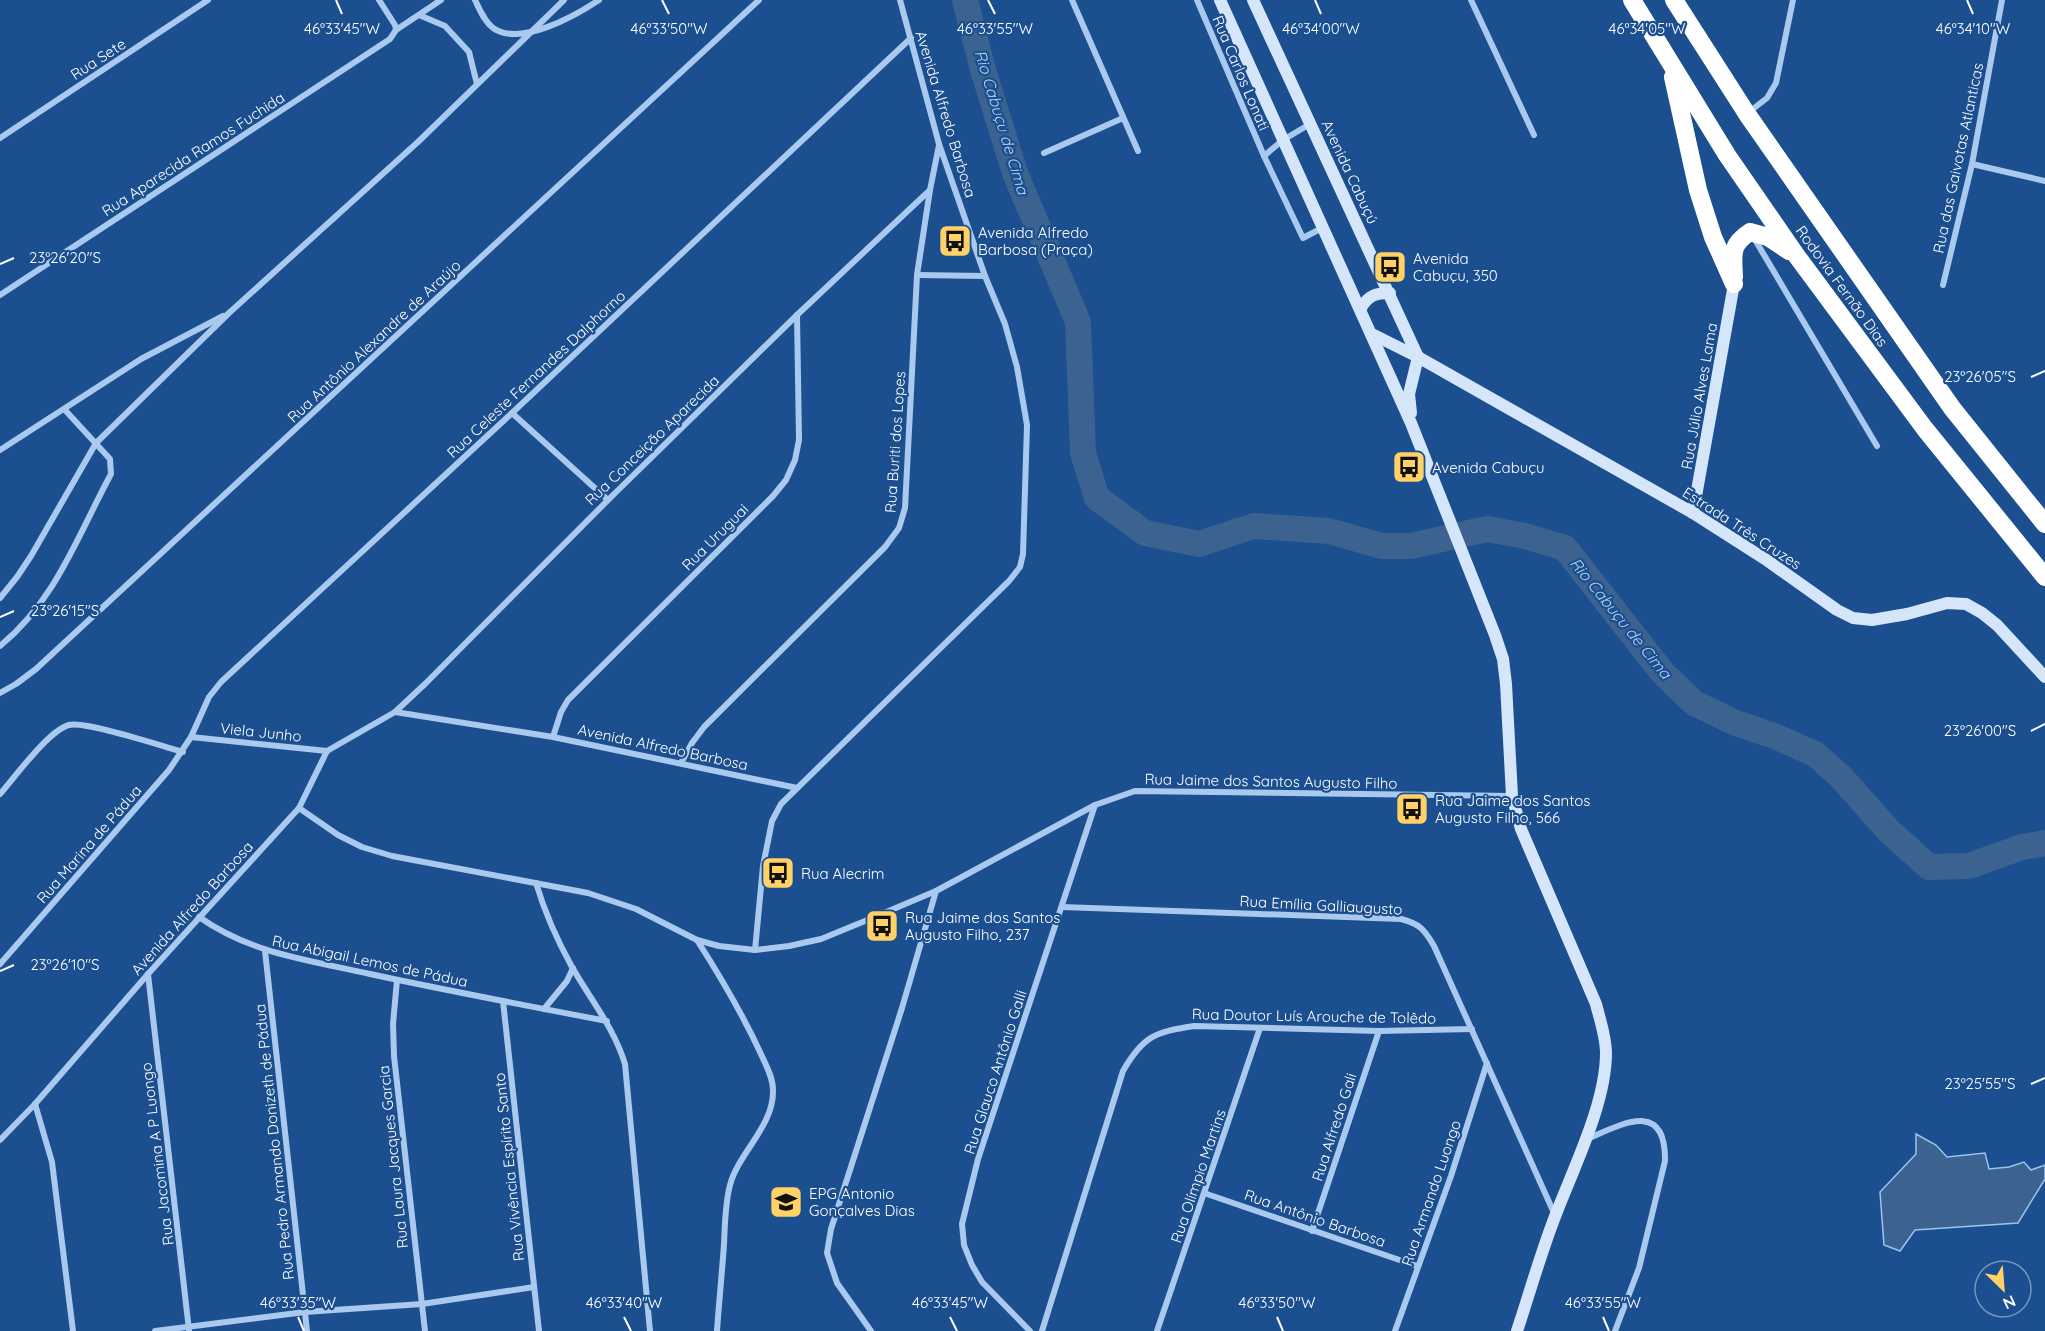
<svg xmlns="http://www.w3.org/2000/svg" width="2045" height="1331" viewBox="0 0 2045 1331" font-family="Quicksand,sans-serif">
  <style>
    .water { fill: #3c6290; stroke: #9cc4f0; stroke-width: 1.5 }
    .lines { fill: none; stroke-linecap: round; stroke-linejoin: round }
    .river { stroke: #3c6290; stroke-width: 26 }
    .street { stroke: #a9c9ee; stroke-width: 6 }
    .secondary { stroke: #d6e6fa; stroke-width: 12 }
    .highway { stroke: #fff; stroke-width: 18 }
    .ticks { fill: none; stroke: #fff; stroke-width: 2 }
    .labels { text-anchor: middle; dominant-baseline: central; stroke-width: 4.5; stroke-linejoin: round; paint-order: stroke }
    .street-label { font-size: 15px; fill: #fff; stroke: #1b4f8f }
    .poi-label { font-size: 15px; fill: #fff; stroke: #1b4f8f; text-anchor: start }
    .water-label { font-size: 16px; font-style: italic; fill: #b5d3f5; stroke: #1b4f8f }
    .ticks-label { font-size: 15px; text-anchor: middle; fill: #fff; stroke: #1b4f8f; stroke-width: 4.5; stroke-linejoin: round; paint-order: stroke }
  </style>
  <rect width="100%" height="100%" fill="#1b4f8f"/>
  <path class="water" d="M1916 1134 1936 1145 1947 1157 1985 1153 1989 1169 2009 1167 2024 1162 2031 1170 2045 1165V1179L2018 1223 1915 1230 1900 1251 1884 1245 1880 1192 1916 1154Z"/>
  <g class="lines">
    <path class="river" d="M965 0 983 70 1015 173 1078 322 1083 453 1097 498 1145 533 1199 544 1254 526 1329 531 1382 546H1411L1487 529 1525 536 1565 548 1662 672 1694 703 1736 723 1777 737 1815 754 1841 777 1889 831 1929 867 1969 866 2022 847 2045 843"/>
    <g class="street">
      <path d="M379 0 395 25 396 30"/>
      <path d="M475 0C480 10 484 21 493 28 520 47 575 16 599 0"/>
      <path d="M1072 0 1138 151"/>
      <path d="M1197 0 1264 156 1303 238 1324 227"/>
      <path d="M1471 0 1534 135"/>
      <path d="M419 15 445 26 469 52 477 84"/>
      <path d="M1749 112 1767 98 1776 83 1793 0"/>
      <path d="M0 138 208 0"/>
      <path d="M1044 153 1123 118"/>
      <path d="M1264 156 1283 140 1310 124"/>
      <path d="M1972 164 2045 181"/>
      <path d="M1754 238 1877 446"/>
      <path d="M917 275 985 276"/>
      <path d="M1943 285 1972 164 2002 0"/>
      <path d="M0 295 390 39 396 30 441 0"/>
      <path d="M512 413 608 500"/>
      <path d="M0 450 141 359 223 316"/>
      <path d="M0 598 17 577 31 556 96 443 229 313 419 141 564 0"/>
      <path d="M0 646C56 600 77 537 111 474L110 459 65 410"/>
      <path d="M0 693 16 684 36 669 759 0"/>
      <path d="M395 712 553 737 797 788"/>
      <path d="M191 737 327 751"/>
      <path d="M553 737 561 712 568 700 773 496 786 480 795 460 799 440 797 315"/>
      <path d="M681 763 692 743 704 727 885 547 899 528 905 508 917 275 930 190 939 145"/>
      <path d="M0 794C15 777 49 730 69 725 86 721 162 746 183 752"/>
      <path d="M299 808 338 835 362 847 392 856 588 893 636 909 697 940 719 946 755 950 789 946 821 939 865 921 936 891 1095 805 1135 791 1512 796"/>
      <path d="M536 883C545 913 557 940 572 967 591 1000 614 1028 625 1064L650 1331"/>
      <path d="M1062 907 1401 919C1420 924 1424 929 1434 946L1554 1213"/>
      <path d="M199 917C252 954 308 960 370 974 449 991 528 1006 607 1021"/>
      <path d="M697 940C720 976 742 1013 760 1052 765 1063 773 1077 773 1090 774 1126 739 1152 730 1185 725 1204 725 1224 724 1244 722 1273 719 1302 717 1331"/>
      <path d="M755 950 763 866 772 821 781 804 1009 581 1020 567 1023 554 1027 425 1017 367 1005 324 985 276 939 144 900 0"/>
      <path d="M265 951 307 1331"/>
      <path d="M0 964 169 770 191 737 209 697 221 682 512 413 911 38"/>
      <path d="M148 974 189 1330"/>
      <path d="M397 980 393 1024 394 1056 425 1331"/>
      <path d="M503 1001 539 1331"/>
      <path d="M544 1009 567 981 573 968"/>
      <path d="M35 1104 52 1162 73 1331"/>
      <path d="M1587 1139C1622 1124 1666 1099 1665 1161L1639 1268 1615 1331"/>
      <path d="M0 1140 35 1104 148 974 299 808 327 751 395 712 426 683 608 500 797 315 930 190"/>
      <path d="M1204 1193 1417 1266"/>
      <path d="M1312 1231 1379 1031"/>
      <path d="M155 1331 305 1312 422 1304 534 1287"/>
      <path d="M871 1331 837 1283 827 1253 831 1229 902 1008 936 891"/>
      <path d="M1030 1331 982 1282 972 1265 964 1245 962 1224 978 1159 1095 805"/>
      <path d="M1042 1331 1123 1071C1143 1036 1155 1032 1194 1026L1379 1031 1472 1029"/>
      <path d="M1157 1331 1260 1028"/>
      <path d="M1395 1331 1451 1176 1487 1063"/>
    </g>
    <g class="secondary">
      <path d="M1220 0 1411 423 1495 635 1503 659 1506 684 1512 796 1521 829 1596 1004C1600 1020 1606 1037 1606 1053 1606 1103 1574 1167 1556 1214 1541 1252 1530 1292 1517 1331"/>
      <path d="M1253 0 1418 357"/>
      <path d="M1361 308C1368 296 1375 293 1390 293"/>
      <path d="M1372 334 1418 357 1693 513 1768 561 1837 610 1853 618 1872 620 1907 614 1947 603 1966 604 1982 613 1997 625 2045 677"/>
      <path d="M1411 413 1409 394 1418 357"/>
      <path d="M1693 513 1734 284"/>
    </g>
    <g class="highway">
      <path d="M1632 0 1727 155 1796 255 1925 429 2045 577"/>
      <path d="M1674 0 1747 114 1952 408 2045 524"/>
      <path d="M1673 77 1698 190 1713 237 1734 284"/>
      <path d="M1734 277C1733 254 1730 245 1750 232L1768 237 1789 251"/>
    </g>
  </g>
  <path class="ticks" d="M336 0 342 14M662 0 669 14M988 0 995 14M1315 0 1321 14M1641 0 1647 14M1967 0 1973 14M0 264 14 258M2031 377 2045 371M0 617 14 611M2031 731 2045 724M0 971 14 965M2031 1084 2045 1078M298 1317 304 1331M624 1317 631 1331M950 1317 957 1331M1277 1317 1283 1331M1603 1317 1609 1331"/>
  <defs>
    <g id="bus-square" transform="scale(1.725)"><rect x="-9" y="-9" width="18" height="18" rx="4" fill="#ffd166" stroke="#1b4f8f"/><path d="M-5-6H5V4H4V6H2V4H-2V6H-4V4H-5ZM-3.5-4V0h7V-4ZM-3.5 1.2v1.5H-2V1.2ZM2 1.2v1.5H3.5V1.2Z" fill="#111"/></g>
    <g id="school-square" transform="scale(1.725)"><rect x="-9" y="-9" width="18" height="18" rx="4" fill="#ffd166" stroke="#1b4f8f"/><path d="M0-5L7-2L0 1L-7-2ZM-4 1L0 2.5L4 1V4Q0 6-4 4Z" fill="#111"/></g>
  </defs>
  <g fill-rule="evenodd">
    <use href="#bus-square" x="955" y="241"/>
    <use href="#bus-square" x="1390" y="267"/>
    <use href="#bus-square" x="1409" y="467"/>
    <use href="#bus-square" x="1412" y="809"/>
    <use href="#bus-square" x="778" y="873"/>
    <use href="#bus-square" x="882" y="926"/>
    <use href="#school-square" x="786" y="1202"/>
  </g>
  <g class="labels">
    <g class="street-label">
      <text transform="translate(98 59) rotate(-33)">Rua Sete</text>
      <text transform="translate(1241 73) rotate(67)">Rua Carlos Lonati</text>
      <text transform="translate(946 114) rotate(73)">Avenida Alfredo Barbosa</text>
      <text transform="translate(193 154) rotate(-33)">Rua Aparecida Ramos Fuchida</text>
      <text transform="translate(1958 158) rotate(-78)">Rua das Gaivotas Atlanticas</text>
      <text transform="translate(1350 172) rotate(65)">Avenida Cabuçú</text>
      <text transform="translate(1842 286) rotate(54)">Rodovia Fernão Dias</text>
      <text transform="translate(374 341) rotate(-43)">Rua Antônio Alexandre de Araújo</text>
      <text transform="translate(536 374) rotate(-43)">Rua Celeste Fernandes Dalphorno</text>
      <text transform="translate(1699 396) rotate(-80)">Rua Júlio Alves Lama</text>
      <text transform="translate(652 440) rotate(-44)">Rua Conceição Aparecida</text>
      <text transform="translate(895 442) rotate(-86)">Rua Buriti dos Lopes</text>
      <text transform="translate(1742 528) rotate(33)">Estrada Três Cruzes</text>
      <text transform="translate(715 537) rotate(-45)">Rua Uruguai</text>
      <text transform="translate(261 732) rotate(6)">Viela Junho</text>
      <text transform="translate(663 747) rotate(12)">Avenida Alfredo Barbosa</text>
      <text transform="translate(1271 781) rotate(1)">Rua Jaime dos Santos Augusto Filho</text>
      <text transform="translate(89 844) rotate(-49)">Rua Marina de Pádua</text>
      <text transform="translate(1321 905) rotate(3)">Rua Emília Galliaugusto</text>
      <text transform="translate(192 908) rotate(-48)">Avenida Alfredo Barbosa</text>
      <text transform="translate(370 961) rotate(12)">Rua Abigail Lemos de Pádua</text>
      <text transform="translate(1314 1016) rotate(1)">Rua Doutor Luís Arouche de Tolêdo</text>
      <text transform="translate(995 1072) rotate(-72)">Rua Glauco Antônio Galli</text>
      <text transform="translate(1334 1127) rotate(-72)">Rua Alfredo Gali</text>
      <text transform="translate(274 1142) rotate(-96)">Rua Pedro Armando Donizeth de Pádua</text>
      <text transform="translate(157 1154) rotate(-97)">Rua Jacomina A P Luongo</text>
      <text transform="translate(393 1157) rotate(-96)">Rua Laura Jacques Garcia</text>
      <text transform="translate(509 1167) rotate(-96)">Rua Vivência Espírito Santo</text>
      <text transform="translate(1198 1176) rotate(-71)">Rua Olímpio Martins</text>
      <text transform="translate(1431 1193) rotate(-71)">Rua Armando Luongo</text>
      <text transform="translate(1315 1218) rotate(19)">Rua Antônio Barbosa</text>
    </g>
    <g class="poi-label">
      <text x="978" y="232">Avenida Alfredo<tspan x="978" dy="17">Barbosa (Praça)</tspan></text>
      <text x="1413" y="258">Avenida<tspan x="1413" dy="17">Cabuçu, 350</tspan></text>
      <text x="1432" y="467">Avenida Cabuçu</text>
      <text x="1435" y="800">Rua Jaime dos Santos<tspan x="1435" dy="17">Augusto Filho, 566</tspan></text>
      <text x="801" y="873">Rua Alecrim</text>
      <text x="905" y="917">Rua Jaime dos Santos<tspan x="905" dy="17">Augusto Filho, 237</tspan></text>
      <text x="809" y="1193">EPG Antonio<tspan x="809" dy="17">Gonçalves Dias</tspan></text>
    </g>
    <g class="water-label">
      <text transform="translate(1002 122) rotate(73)">Rio Cabuçu de Cima</text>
      <text transform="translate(1621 618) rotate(51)">Rio Cabuçu de Cima</text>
    </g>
  </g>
  <g class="ticks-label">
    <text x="1973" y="34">46°34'10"W</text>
    <text x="342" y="34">46°33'45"W</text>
    <text x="669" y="34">46°33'50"W</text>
    <text x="995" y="34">46°33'55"W</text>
    <text x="1321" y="34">46°34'00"W</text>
    <text x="1647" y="34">46°34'05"W</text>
    <text x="65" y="263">23°26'20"S</text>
    <text x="1980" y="382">23°26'05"S</text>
    <text x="65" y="616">23°26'15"S</text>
    <text x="1980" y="736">23°26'00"S</text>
    <text x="65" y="970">23°26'10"S</text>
    <text x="1980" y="1089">23°25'55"S</text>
    <text x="298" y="1308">46°33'35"W</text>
    <text x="624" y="1308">46°33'40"W</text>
    <text x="950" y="1308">46°33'45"W</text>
    <text x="1277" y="1308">46°33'50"W</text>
    <text x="1603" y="1308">46°33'55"W</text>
  </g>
  <g transform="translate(2003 1289) rotate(155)"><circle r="28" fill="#1b4f8f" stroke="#7695bc" stroke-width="1.5"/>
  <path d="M0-4.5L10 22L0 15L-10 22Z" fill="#ffd166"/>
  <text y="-9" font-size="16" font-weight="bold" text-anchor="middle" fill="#ffffff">N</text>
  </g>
</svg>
